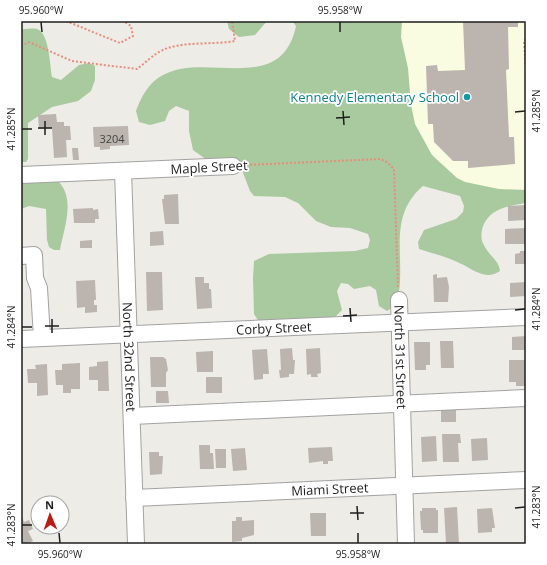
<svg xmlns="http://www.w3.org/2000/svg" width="547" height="565" viewBox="0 0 547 565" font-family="'Open Sans',sans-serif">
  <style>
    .education { fill: #fafce1 }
    .forest { fill: #a9c99f }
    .building { fill: #bbb4af }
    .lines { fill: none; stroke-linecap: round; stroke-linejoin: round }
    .minor-casing { stroke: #a2a2a2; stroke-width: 18 }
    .path { stroke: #eb8c7a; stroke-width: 2; stroke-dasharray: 2 2; stroke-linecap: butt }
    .minor { stroke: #fff; stroke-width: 16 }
    .ticks { fill: none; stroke: #1e1e1e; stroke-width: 1.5 }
    .culture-dot { fill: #0f9aa8; stroke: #fff; stroke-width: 1.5 }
    .labels { text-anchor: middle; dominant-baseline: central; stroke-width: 3.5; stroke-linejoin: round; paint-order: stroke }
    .number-label { font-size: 11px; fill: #454442 }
    .culture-label { font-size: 13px; fill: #0d838f; stroke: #fff; text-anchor: end }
    .street-label { font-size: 13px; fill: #1e1e1e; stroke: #fff }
    .neatline { fill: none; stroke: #1e1e1e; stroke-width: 1.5 }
    .ticks-label { font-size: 10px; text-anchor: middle; fill: #1e1e1e }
  </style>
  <rect width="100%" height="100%" fill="#eeece6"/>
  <path class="education" d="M381 21H526V193L473 194 419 176Z"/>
  <g class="forest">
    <path d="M227 21H267L255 35 239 37 229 29Z"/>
    <path d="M292 21H402L401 37 408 68 411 105 415 124 432 155 457 178 465 182 499 189 526 190V203C507 206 487 209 482 230 481 235 481 241 484 245 488 255 499 260 500 271 484 282 471 267 455 261 444 256 431 253 419 249L418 242 424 230 456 219 463 212 464 206 460 196 423 186C384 219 409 264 396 305L387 311 379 306 376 290 370 286 354 289 348 284 341 283 337 291 342 310 333 319 261 325 254 314 253 278 254 261 269 254 355 251 368 248 370 240 368 234 350 228 331 227 316 221 298 203 285 197 254 196 250 191 242 170 226 160H207L193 150 189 131V111L176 106 169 111 165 121 150 125 139 122 136 111C141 97 149 82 163 75 206 51 281 97 296 26Z"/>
    <path d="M24 29C28 29 34 28 37 29 49 32 50 66 52 77L61 80 79 65 89 63 95 66V80L91 91 78 101 52 107 28 123V159L26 162H21V30Z"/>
    <path d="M58 181C76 199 64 228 60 250H54L49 247 47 240 46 209 29 206 21 209V183Z"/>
  </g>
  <g class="building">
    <path d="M463 21H518V27H508L509 69 506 70 509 137H514L515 164 468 168V161H453L434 142 433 124H428L426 66 437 65 438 71 465 70Z"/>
    <path d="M56 114 57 122H64V126H70L71 140H66L67 157 54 158 52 128 39 129 38 115Z"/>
    <path d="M128 126 129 145 110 146V149L100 150V147H94L93 127Z"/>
    <path d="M72 148H78L79 160H73Z"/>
    <path d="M178 194 179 224H165L162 199H164V195Z"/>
    <path d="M526 205V220L508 221V206Z"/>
    <path d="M93 208V210L98 209 99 219H95V223H74L73 209Z"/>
    <path d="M526 228V244H505V229Z"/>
    <path d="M163 231 164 245 150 246V232Z"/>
    <path d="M92 240V248H80V241Z"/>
    <path d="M520 251H526V264H515V254L520 253Z"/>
    <path d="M146 272H162L163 310 147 311Z"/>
    <path d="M437 274V278L447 277 449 287 448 302H434L433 275Z"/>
    <path d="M195 277H204V283H209V289H211L212 308 197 309Z"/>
    <path d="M95 280 96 300H94V305H97V312L85 313V307L77 308 76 281Z"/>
    <path d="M526 282V296L510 297V283Z"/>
    <path d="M526 336V350H512V337Z"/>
    <path d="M440 341H453L454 368H441Z"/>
    <path d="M414 342H430V365H426V370H415Z"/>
    <path d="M292 348 293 360H295L294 374H289V377L280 378 279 370H281L280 349Z"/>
    <path d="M320 348 321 373 317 374 318 377H311V374L307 375 306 349Z"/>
    <path d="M267 349 269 374H263V379L254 380 252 350Z"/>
    <path d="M213 351V372H197L196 352Z"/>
    <path d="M150 357H163L166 359 168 370 166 373V387H151Z"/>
    <path d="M509 360H526V386H516V382H509Z"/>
    <path d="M108 361 109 391H98V380H89V367L97 366V362Z"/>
    <path d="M80 363V389H71V393H63V385H56L55 370H62V364Z"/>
    <path d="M47 364 48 395 37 396V383H28L27 369H36L35 365Z"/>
    <rect x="206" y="377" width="16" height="16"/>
    <path d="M156 391H168L169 403H156Z"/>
    <rect x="441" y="407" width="15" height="15"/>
    <path d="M442 434H460L461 443H458L459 462H443Z"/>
    <path d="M436 436 437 461 422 462 421 437Z"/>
    <path d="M487 438 488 460 472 461 471 439Z"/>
    <path d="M199 445H210V453H213L214 469H200Z"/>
    <path d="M332 447 333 461H328V464H323V461L309 463 308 448Z"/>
    <path d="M245 448 247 470 233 471 231 449Z"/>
    <path d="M215 449H226V468H216Z"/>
    <path d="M149 452H159V456H163L162 474 150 475Z"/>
    <path d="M457 507 459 544H446L444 508Z"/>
    <path d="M422 508H436V510H438V533H423V530H421L420 511H422Z"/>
    <path d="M492 508 495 528H492V532L478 533 477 509Z"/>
    <path d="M310 513H326V536H311Z"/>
    <path d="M21 514 24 522 29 520 33 529 28 531 33 541 26 544H21Z"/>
    <path d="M236 517H242V521L254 520V535L242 538V541L232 542V521H236Z"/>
  </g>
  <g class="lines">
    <g class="minor-casing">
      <g id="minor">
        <path id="s1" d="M123 171 136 544"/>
        <path d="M21 175 233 166"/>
        <path d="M21 256 34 255 35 278 39 288 42 338"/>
        <path id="s2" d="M399 300 406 544"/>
        <path id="s3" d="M21 339 526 317"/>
        <path d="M132 416 526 398"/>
        <path id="s4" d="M134 498 526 480"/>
      </g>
    </g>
    <g class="path">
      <path d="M66 21 120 43 133 36 131 26 123 21"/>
      <path d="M526 40H524L526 72"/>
      <path d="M21 46 29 42 72 61 137 69C145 63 155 53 165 49 187 41 212 45 235 41L232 21"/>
      <path d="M246 165 380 159 387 162 394 169 398 287"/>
    </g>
    <use href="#minor" class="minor"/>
  </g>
  <path class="ticks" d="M41 22 42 32M340 22V32M343 111 344 125M515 112 525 111M336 118 350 117M45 121V135M38 128H52M22 129H32M350 308 351 322M515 310 525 309M343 316 357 315M52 319V333M45 326H59M22 327H32M357 506 358 520M515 508 525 507M350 513H364M22 525H32M59 533 60 543M358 533V543"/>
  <circle class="culture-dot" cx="467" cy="97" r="4"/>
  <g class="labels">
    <g class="number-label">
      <text x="112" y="138">3204</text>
    </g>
    <g class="culture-label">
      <text x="459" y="97">Kennedy Elementary School</text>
    </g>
    <g class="street-label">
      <text transform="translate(209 167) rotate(-3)">Maple Street</text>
      <text stroke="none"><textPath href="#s3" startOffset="253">Corby Street</textPath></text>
      <text stroke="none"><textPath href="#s1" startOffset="186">North 32nd Street</textPath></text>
      <text stroke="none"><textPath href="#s2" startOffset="57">North 31st Street</textPath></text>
      <text stroke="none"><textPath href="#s4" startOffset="196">Miami Street</textPath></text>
    </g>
  </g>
  <rect width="547" height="565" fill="none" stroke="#ffffff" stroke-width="44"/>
  <g transform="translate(50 515) rotate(358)"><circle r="19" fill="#ffffff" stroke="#a5a5a5"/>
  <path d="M0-3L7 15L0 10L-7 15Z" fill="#b81e15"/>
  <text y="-6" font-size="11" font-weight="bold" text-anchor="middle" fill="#1e1e1e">N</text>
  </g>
  <rect x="22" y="22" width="503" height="521" class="neatline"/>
  <g class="ticks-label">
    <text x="41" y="14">95.960°W</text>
    <text x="340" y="14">95.958°W</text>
    <text transform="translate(536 111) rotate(-90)" y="4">41.285°N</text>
    <text transform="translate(11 129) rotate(-90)" y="4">41.285°N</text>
    <text transform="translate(536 309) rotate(-90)" y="4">41.284°N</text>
    <text transform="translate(11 327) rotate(-90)" y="4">41.284°N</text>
    <text transform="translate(536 507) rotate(-90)" y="4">41.283°N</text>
    <text transform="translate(11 525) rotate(-90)" y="4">41.283°N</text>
    <text x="60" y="558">95.960°W</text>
    <text x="358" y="558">95.958°W</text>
  </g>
</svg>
